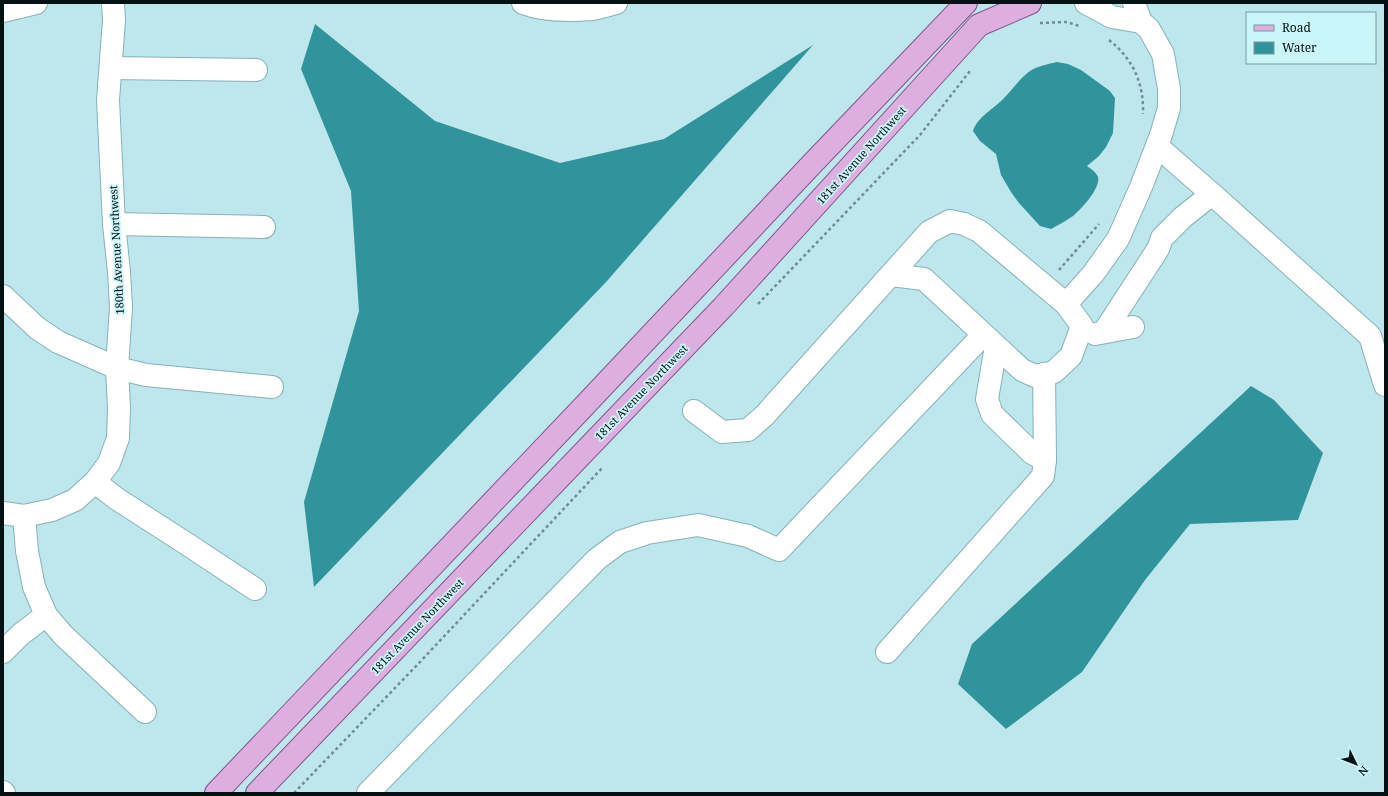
<svg xmlns="http://www.w3.org/2000/svg" width="1388" height="796" viewBox="0 0 1388 796" font-family="'Noto Serif',serif">
  <style>
    .water { fill: #31939c }
    .lines { fill: none; stroke-linecap: round; stroke-linejoin: round }
    .minor-casing { stroke: #88b1b6; stroke-width: 24 }
    .major-casing { stroke: #82558b; stroke-width: 24 }
    .path { stroke: #6f8d91; stroke-width: 2.5; stroke-dasharray: 3 3; stroke-linecap: butt }
    .minor { stroke: #fff; stroke-width: 22 }
    .major { stroke: #ddafe0; stroke-width: 22 }
    .labels { text-anchor: middle; dominant-baseline: central; stroke-width: 3.5; stroke-linejoin: round; paint-order: stroke }
    .street-label { font-size: 11px; fill: #031113; stroke: #caf5f9 }
  </style>
  <rect width="100%" height="100%" fill="#bde7ec"/>
  <g class="water">
    <path d="M315 24 435 121 560 163 664 139 813 45 607 281 314 587 304 502 359 311 351 191 301 69Z"/>
    <path d="M1057 62 1068 64 1081 70 1110 91 1115 98 1113 133 1106 147 1099 156 1087 166C1091 169 1096 172 1098 177 1101 188 1081 209 1073 216 1066 221 1058 225 1051 229L1040 226 1019 203 1011 192 1001 175 996 154 980 141 973 131C978 116 994 109 1004 98 1013 89 1020 78 1030 71 1038 66 1048 64 1057 62Z"/>
    <path d="M1251 386 1274 400 1323 453 1298 520 1190 524 1145 580 1082 672 1006 729 958 684 972 644Z"/>
  </g>
  <g class="lines">
    <g class="minor-casing">
      <g id="minor">
        <path d="M523 3C544 11 570 11 592 9 600 8 608 5 616 3"/>
        <path d="M1134 3 1141 22"/>
        <path d="M3 11 36 3"/>
        <path d="M111 68 256 70"/>
        <path d="M1157 146 1212 194"/>
        <path d="M114 224 264 227"/>
        <path d="M3 296 37 328 58 342 117 368 146 375 272 387"/>
        <path d="M1066 304 1093 274 1118 239 1141 187 1161 135 1169 108V89L1163 54 1149 29 1141 22 1112 17 1086 3"/>
        <path d="M1104 332 1158 249 1162 238 1183 217 1212 194 1370 336 1385 385"/>
        <path d="M1095 334 1133 327"/>
        <path d="M1044 374 1045 460"/>
        <path d="M694 411 722 432 748 430 765 415 929 232 950 221 964 224 979 231 1066 304 1082 326 1071 356 1054 372 1035 376 1022 370 924 279 891 275"/>
        <path d="M95 482 117 499 190 546 255 589"/>
        <path d="M3 513 24 516 52 510 75 500 95 482 109 463 118 438 119 408 117 368 121 307 119 272 114 224 108 100 114 20 113 3"/>
        <path d="M24 516 27 551 34 587 46 615 63 635 145 712"/>
        <path d="M3 652 20 635 46 615"/>
        <path d="M887 652 1043 476 1045 460 1032 453 992 414 987 399 996 346"/>
        <path d="M3 792 4 793"/>
        <path d="M368 793 597 559 620 542 647 533 698 525 748 536 779 550 983 335"/>
      </g>
    </g>
    <g class="major-casing">
      <g id="major">
        <path d="M216 793 587 403 811 165 966 3"/>
        <path d="M257 793 724 306 979 25 1030 3"/>
      </g>
    </g>
    <g class="path">
      <path d="M1040 23 1067 22 1079 26"/>
      <path d="M1109 40C1133 59 1144 83 1143 114"/>
      <path d="M1059 270 1099 224"/>
      <path d="M758 304 920 135 970 71"/>
      <path d="M294 793 419 663 603 467"/>
    </g>
    <use href="#minor" class="minor"/>
    <use href="#major" class="major"/>
  </g>
  <g class="labels">
    <g class="street-label">
      <text transform="translate(861 155) rotate(-48)">181st Avenue Northwest</text>
      <text transform="translate(116 250) rotate(-93)">180th Avenue Northwest</text>
      <text transform="translate(641 392) rotate(-46)">181st Avenue Northwest</text>
      <text transform="translate(417 626) rotate(-46)">181st Avenue Northwest</text>
    </g>
  </g>
  <rect width="1388" height="796" fill="none" stroke="#031113" stroke-width="8"/>
  <rect x="1246" y="12" width="130" height="52" fill="#caf5f9" stroke="#7a9a9d"/>
  <rect x="1254" y="25" width="20" height="6" fill="#ddafe0" stroke="#7a9a9d"/>
  <text x="1282" y="32" font-size="12" fill="#031113">Road</text>
  <rect x="1254" y="42" width="20" height="12" fill="#31939c" stroke="#7a9a9d"/>
  <text x="1282" y="52" font-size="12" fill="#031113">Water</text>
  <g transform="translate(1356 764) rotate(133)" stroke="#caf5f9" stroke-width="3" paint-order="stroke">
  <path d="M0-3L7 15L0 10L-7 15Z" fill="#031113"/>
  <text y="-6" font-size="11" font-weight="bold" text-anchor="middle" fill="#031113">N</text>
  </g>
</svg>
